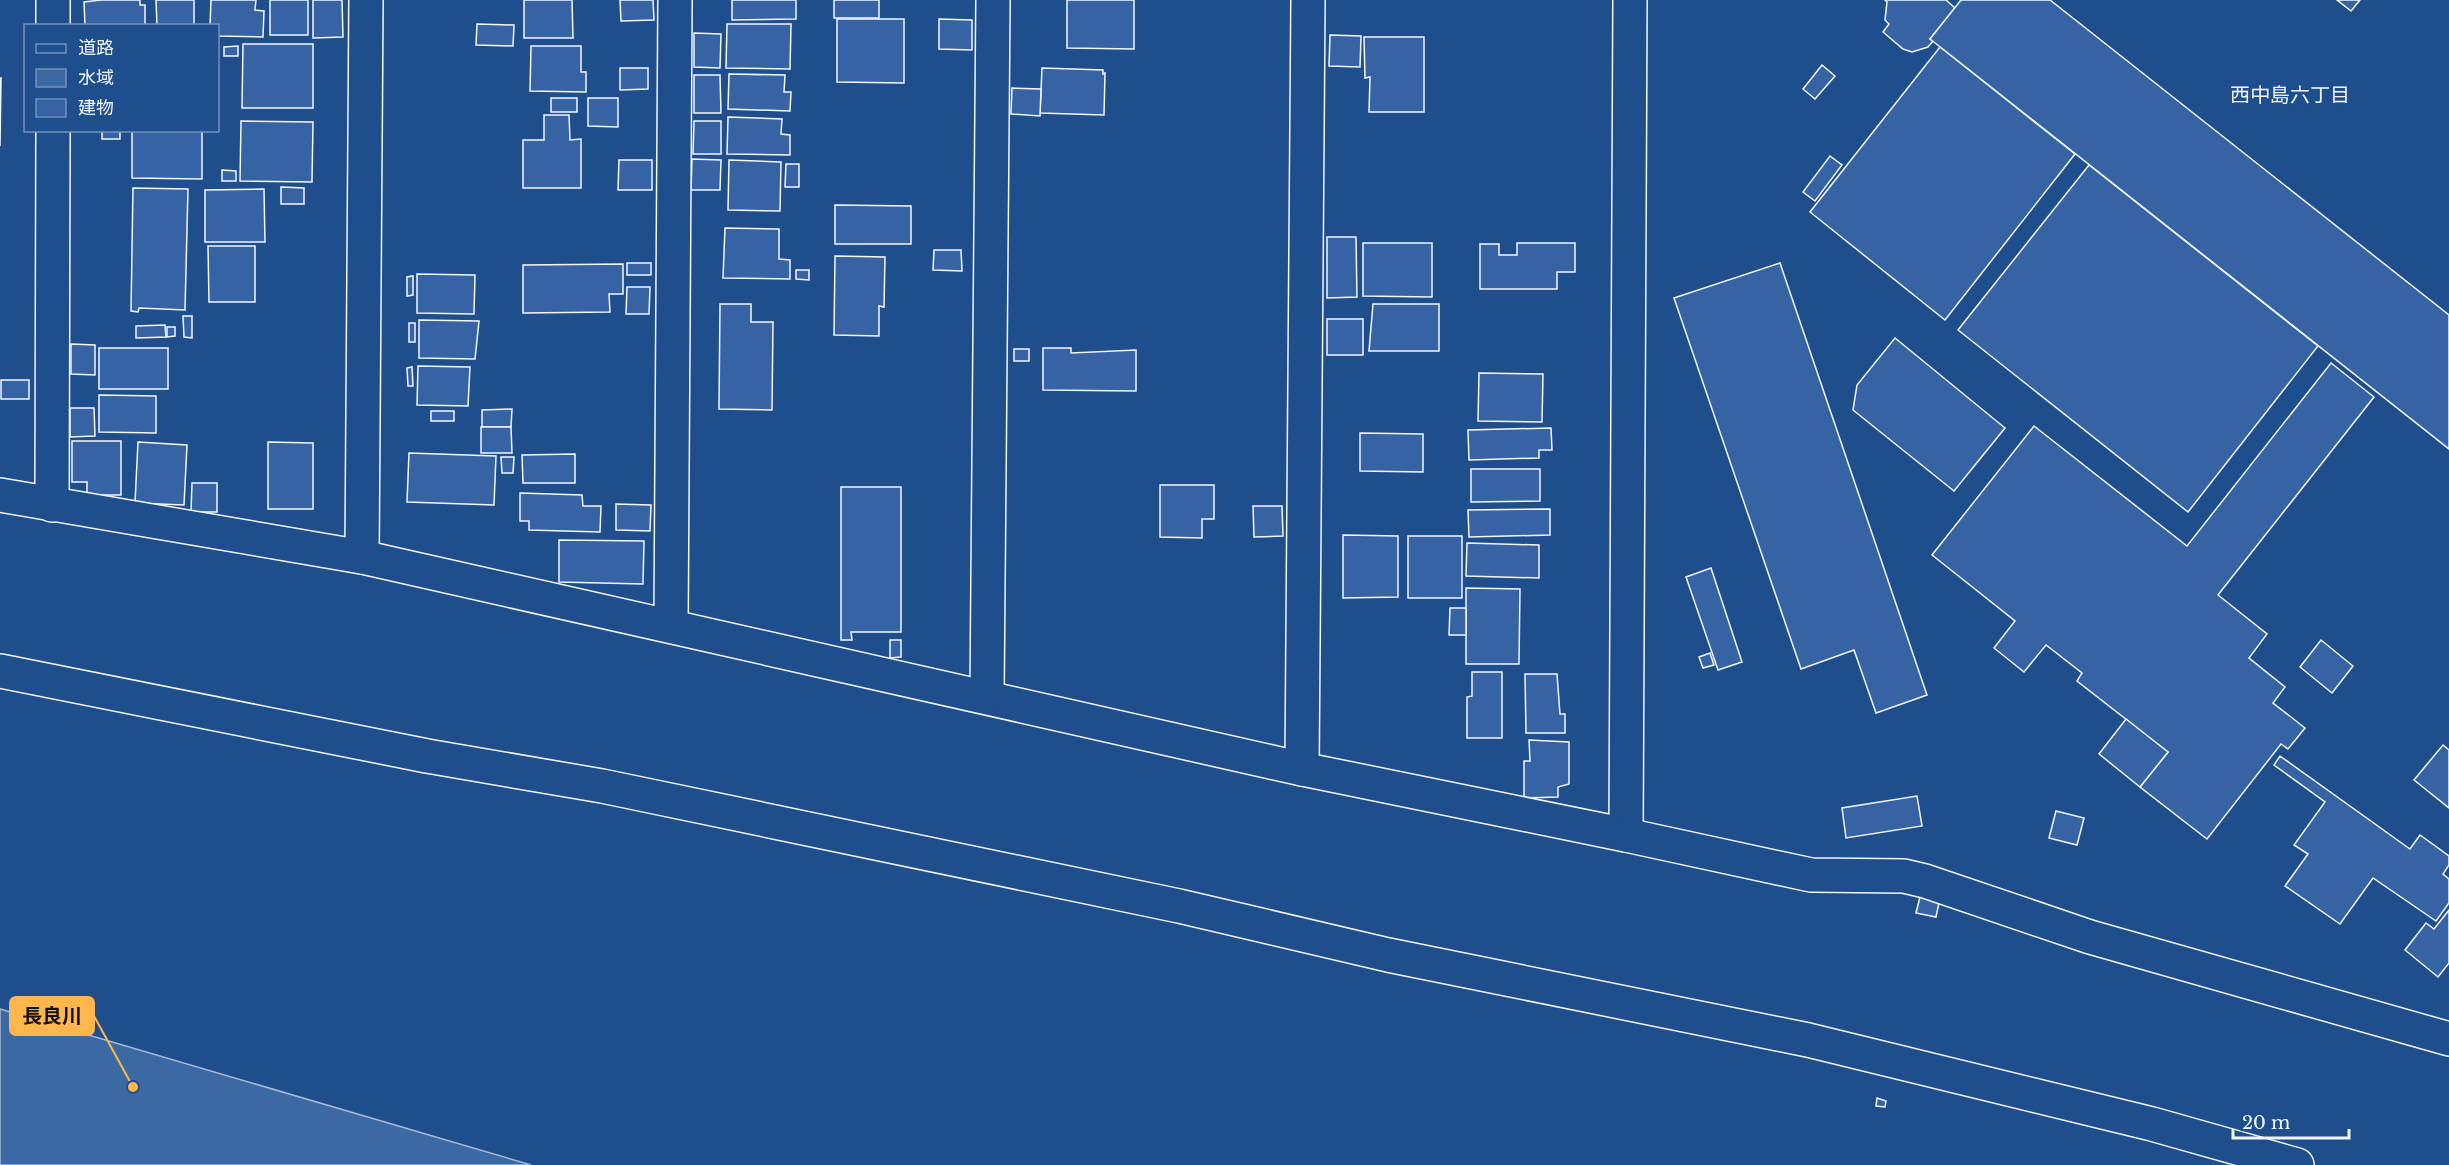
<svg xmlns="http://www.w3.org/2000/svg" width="2449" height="1165" viewBox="0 0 2449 1165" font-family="'Libre Baskerville','Noto Sans JP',serif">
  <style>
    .water { fill: #3b69a3; stroke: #a8bbd7; stroke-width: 1.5 }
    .building { fill: #3563a3; stroke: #f2f6ff; stroke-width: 1.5 }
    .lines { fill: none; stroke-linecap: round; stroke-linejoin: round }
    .minor-casing { stroke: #f2f6ff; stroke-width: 36 }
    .minor { stroke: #1f4e8c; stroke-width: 33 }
    .labels { text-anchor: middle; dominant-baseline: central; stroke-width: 4.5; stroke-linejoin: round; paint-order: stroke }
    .neighbourhood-label { font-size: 20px; fill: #f2f6ff; stroke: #1f4e8c }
    .leader { fill: none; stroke: #ffb74d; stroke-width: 2 }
    .callout-dot { fill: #ffb74d; stroke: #1f4e8c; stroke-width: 2 }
    .callout { fill: #ffb74d; stroke: #ffb74d; stroke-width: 2 }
    .callout-label { font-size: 20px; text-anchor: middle; font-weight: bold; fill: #111 }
  </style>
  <rect width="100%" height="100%" fill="#1f4e8c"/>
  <path class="water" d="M0 1009 531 1165H0Z"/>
  <g class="building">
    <path d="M101 0H140V5H145V26H85L84 2Z"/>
    <path d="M156 0H194V26H157Z"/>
    <path d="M211 0H256L255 10 264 11 263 37 218 36V26H210Z"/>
    <rect x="270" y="0" width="38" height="35"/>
    <path d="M313 0H342L343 37 313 38Z"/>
    <path d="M524 0H572L573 38H524Z"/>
    <path d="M620 0H653L654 20 621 21Z"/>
    <path d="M732 0H796V19L732 20Z"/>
    <rect x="834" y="0" width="45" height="18"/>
    <path d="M1067 0H1134V49L1067 48Z"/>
    <path d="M1885 0H1946L1955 8 1930 39 1933 41 1928 47 1912 52 1903 49 1883 32 1889 24 1885 20 1887 2Z"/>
    <path d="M1961 0H2050L2449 315V449L1930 39Z"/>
    <path d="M2337 0H2360L2351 11Z"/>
    <path d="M837 19H904V83L837 82Z"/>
    <path d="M939 19 972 20V50L939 49Z"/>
    <path d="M477 24 514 25 513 46 476 45Z"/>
    <path d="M727 24H791L790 69 726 68Z"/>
    <path d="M694 33 721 34 720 68 694 67Z"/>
    <path d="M1330 35 1361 36 1360 67 1329 66Z"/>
    <path d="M1364 37H1424V112H1369L1370 77 1365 78Z"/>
    <path d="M243 44H313V108H242Z"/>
    <path d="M238 46V56H224V47Z"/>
    <path d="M531 46H581V72H586V92L530 91Z"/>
    <path d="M1940 47 2075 154 1945 320 1810 212Z"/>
    <path d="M1822 65 1835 76 1815 99 1803 89Z"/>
    <path d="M620 68H648V89L620 90Z"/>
    <path d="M1042 68 1103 70V74L1105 73 1104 115 1040 113Z"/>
    <path d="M729 74 785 75 784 92H791L790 111 728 109Z"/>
    <path d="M694 75H720L721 113H694Z"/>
    <path d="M0 78H1L0 146Z"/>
    <path d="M1012 88 1041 89 1040 116 1011 114Z"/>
    <rect x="551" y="98" width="26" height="14"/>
    <path d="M588 98H618V127L588 126Z"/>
    <path d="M544 115H569L570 140 581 139V188H523V140H544Z"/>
    <path d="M728 117 782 119 781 134 790 135V155L727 154Z"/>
    <path d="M241 121 313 122 312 182 240 181Z"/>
    <path d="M694 121H721V154H693Z"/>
    <rect x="102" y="130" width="18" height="9"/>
    <path d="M132 130H202V179L132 178Z"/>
    <path d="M1830 156 1842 165 1815 201 1803 192Z"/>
    <path d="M692 159 721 160 720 190H691Z"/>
    <path d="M619 160H652V190H618Z"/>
    <path d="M729 160 781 162 780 211 728 210Z"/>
    <path d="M786 164H799V187H785Z"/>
    <path d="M2089 165 2318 346 2188 512 1958 330Z"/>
    <path d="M222 170 236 171V181H222Z"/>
    <path d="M281 187 304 188V204H281Z"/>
    <path d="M133 188 188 189 185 310 139 308 138 312 131 311Z"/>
    <path d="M264 189 265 242H205V190Z"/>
    <path d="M835 205 911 206V244H835Z"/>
    <path d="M725 228 779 229V259L790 260V279L723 278Z"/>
    <path d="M1327 237H1356L1357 297 1327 298Z"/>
    <path d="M1363 243H1432V297L1363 296Z"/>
    <path d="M1517 243H1575V272H1557V289H1480V244H1499V255H1517Z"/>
    <path d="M208 246H255V302H209Z"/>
    <path d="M934 250H961L962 271 933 270Z"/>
    <path d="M835 256 885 257 884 307 879 306V336L834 335Z"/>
    <rect x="627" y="263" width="24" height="12"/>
    <path d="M1780 263 1927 695 1876 713 1854 650 1801 669 1674 298Z"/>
    <path d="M623 264V294H609L610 312 523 313V265Z"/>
    <path d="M796 270H809V280L796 279Z"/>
    <path d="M417 274 475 275 474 314 417 313Z"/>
    <path d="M413 276V295L407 296V277Z"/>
    <path d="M627 287H650L649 314H626Z"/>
    <path d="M720 304H751V322H773L772 410 719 409Z"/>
    <path d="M1373 304H1439V351H1369Z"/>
    <path d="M183 316H192V338L184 337Z"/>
    <rect x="1327" y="319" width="36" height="36"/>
    <path d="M419 320 479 321 475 359 419 358Z"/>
    <rect x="409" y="323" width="6" height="19"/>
    <path d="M165 325 166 337 136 338V326Z"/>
    <path d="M167 327H175V336L167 337Z"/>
    <path d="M1895 338 2005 428 1954 491 1853 410 1857 385Z"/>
    <path d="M71 344 95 345V375L71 374Z"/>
    <rect x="99" y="348" width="69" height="41"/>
    <path d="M1043 348H1071V353L1136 350V391L1043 390Z"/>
    <rect x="1014" y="349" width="15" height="12"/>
    <path d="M2331 363 2374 397 2218 595 2267 634 2249 658 2285 687 2273 703 2305 728 2288 749 2281 744 2207 839 2140 787 2168 752 2077 681 2082 673 2046 645 2024 672 1994 648 2015 621 1932 555 2034 426 2187 546Z"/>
    <path d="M418 366 470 367 468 406 417 405Z"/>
    <path d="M412 367 413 386H408L407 368Z"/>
    <path d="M1479 373 1543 374 1542 422 1478 421Z"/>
    <rect x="1" y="380" width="28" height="19"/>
    <path d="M99 395 156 396V433L99 432Z"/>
    <path d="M70 408H94L95 436 70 437Z"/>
    <path d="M512 409 511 427H482V410Z"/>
    <rect x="431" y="411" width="23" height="10"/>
    <path d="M481 427H511L512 453H481Z"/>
    <path d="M1551 428 1552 450H1539V458L1469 460 1468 430Z"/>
    <path d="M1360 433 1423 434V472L1360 471Z"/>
    <path d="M72 441H121V495H87V482H72Z"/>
    <path d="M138 442 187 445 184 505 135 503Z"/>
    <path d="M268 442 313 443V509H268Z"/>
    <path d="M409 453 496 456 494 505 407 502Z"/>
    <path d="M575 454V483H523L522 455Z"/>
    <path d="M501 457H514L513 473H502Z"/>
    <path d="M1471 469H1540V501L1471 502Z"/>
    <path d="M192 483H217V512H191Z"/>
    <path d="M1160 485H1214V519H1202V538L1160 537Z"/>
    <path d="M841 487H901V632H851L852 640H841Z"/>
    <path d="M520 493 582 495 583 506H601L600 532 529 530V521H520Z"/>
    <path d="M616 504 651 505 650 531 616 530Z"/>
    <path d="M1253 506H1282L1283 536 1254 537Z"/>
    <path d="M1550 509V535L1469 537 1468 510Z"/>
    <path d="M1343 535 1398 536V597L1343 598Z"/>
    <rect x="1408" y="536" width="54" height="62"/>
    <path d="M559 540 644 541 643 584 559 582Z"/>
    <path d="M1467 543 1539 545V578L1466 576Z"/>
    <path d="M1711 568 1742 662 1718 670 1686 577Z"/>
    <path d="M1466 588 1520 589 1519 664H1466Z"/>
    <path d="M1450 608H1466V635H1449Z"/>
    <path d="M890 640H901V657L890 658Z"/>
    <path d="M2321 640 2353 666 2332 693 2300 667Z"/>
    <path d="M1710 653 1714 665 1703 668 1699 657Z"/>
    <path d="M1472 672H1502V738H1467V697L1472 696Z"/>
    <path d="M1525 674H1557L1560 714H1565V733H1526Z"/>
    <path d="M2126 719 2168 752 2140 787 2099 754Z"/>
    <path d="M1529 740 1569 742V784L1558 787V797L1524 798V761H1530Z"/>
    <path d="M2443 745 2449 750V808L2414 780Z"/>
    <path d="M2280 756 2410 849 2420 835 2449 856V865L2443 874 2449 879V903L2436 921 2373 878 2340 924 2285 886 2308 854 2294 845 2325 802 2274 765Z"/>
    <path d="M1917 796 1922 826 1846 838 1842 808Z"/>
    <path d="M2056 811 2084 818 2077 845 2049 838Z"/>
    <path d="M1921 893 1940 898 1936 917 1916 913Z"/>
    <path d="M2449 910V963L2438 977 2405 950 2426 923 2434 929Z"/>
    <path d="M1877 1098 1886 1101 1885 1107 1876 1106Z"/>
  </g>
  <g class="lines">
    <g class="minor-casing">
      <g id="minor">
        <path d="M53 26V0"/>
        <path d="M0 495 362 557 1302 769 1626 835 1630 0"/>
        <path d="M52 505 53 130"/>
        <path d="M362 557 366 0"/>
        <path d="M671 625 675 0"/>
        <path d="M0 671 427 756 602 786 1179 906 1388 955 1808 1040 2152 1124 2297 1165"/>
        <path d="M987 697 993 0"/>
        <path d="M1302 769 1308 0"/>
        <path d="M1626 835 1811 875 1904 876 1925 881 2090 937 2449 1039"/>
      </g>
    </g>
    <use href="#minor" class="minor"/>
  </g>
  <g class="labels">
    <g class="neighbourhood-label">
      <text x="2290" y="95">西中島六丁目</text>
    </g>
  </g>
  <path class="leader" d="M133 1087L94 1016"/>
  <circle class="callout-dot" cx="133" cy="1087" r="6"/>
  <rect class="callout" x="10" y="997" width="84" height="38" rx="6"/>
  <g class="callout-label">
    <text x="52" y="1023">長良川</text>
  </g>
  <rect x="24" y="24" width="195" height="108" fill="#1f4e8c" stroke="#7391ba" stroke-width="1.5"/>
  <rect x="36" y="44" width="30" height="9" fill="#1f4e8c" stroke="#7391ba" stroke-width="1.5"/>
  <text x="78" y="54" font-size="18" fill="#f2f6ff">道路</text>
  <rect x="36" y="69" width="30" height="18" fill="#3b69a3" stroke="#7391ba" stroke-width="1.5"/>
  <text x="78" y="84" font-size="18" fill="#f2f6ff">水域</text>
  <rect x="36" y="99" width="30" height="18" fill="#3563a3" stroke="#7391ba" stroke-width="1.5"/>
  <text x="78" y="114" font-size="18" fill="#f2f6ff">建物</text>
  <path d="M2233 1129v9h116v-9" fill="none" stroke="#f2f6ff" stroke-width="3"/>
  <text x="2242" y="1129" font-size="18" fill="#f2f6ff" stroke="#1f4e8c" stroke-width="4.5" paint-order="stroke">20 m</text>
</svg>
